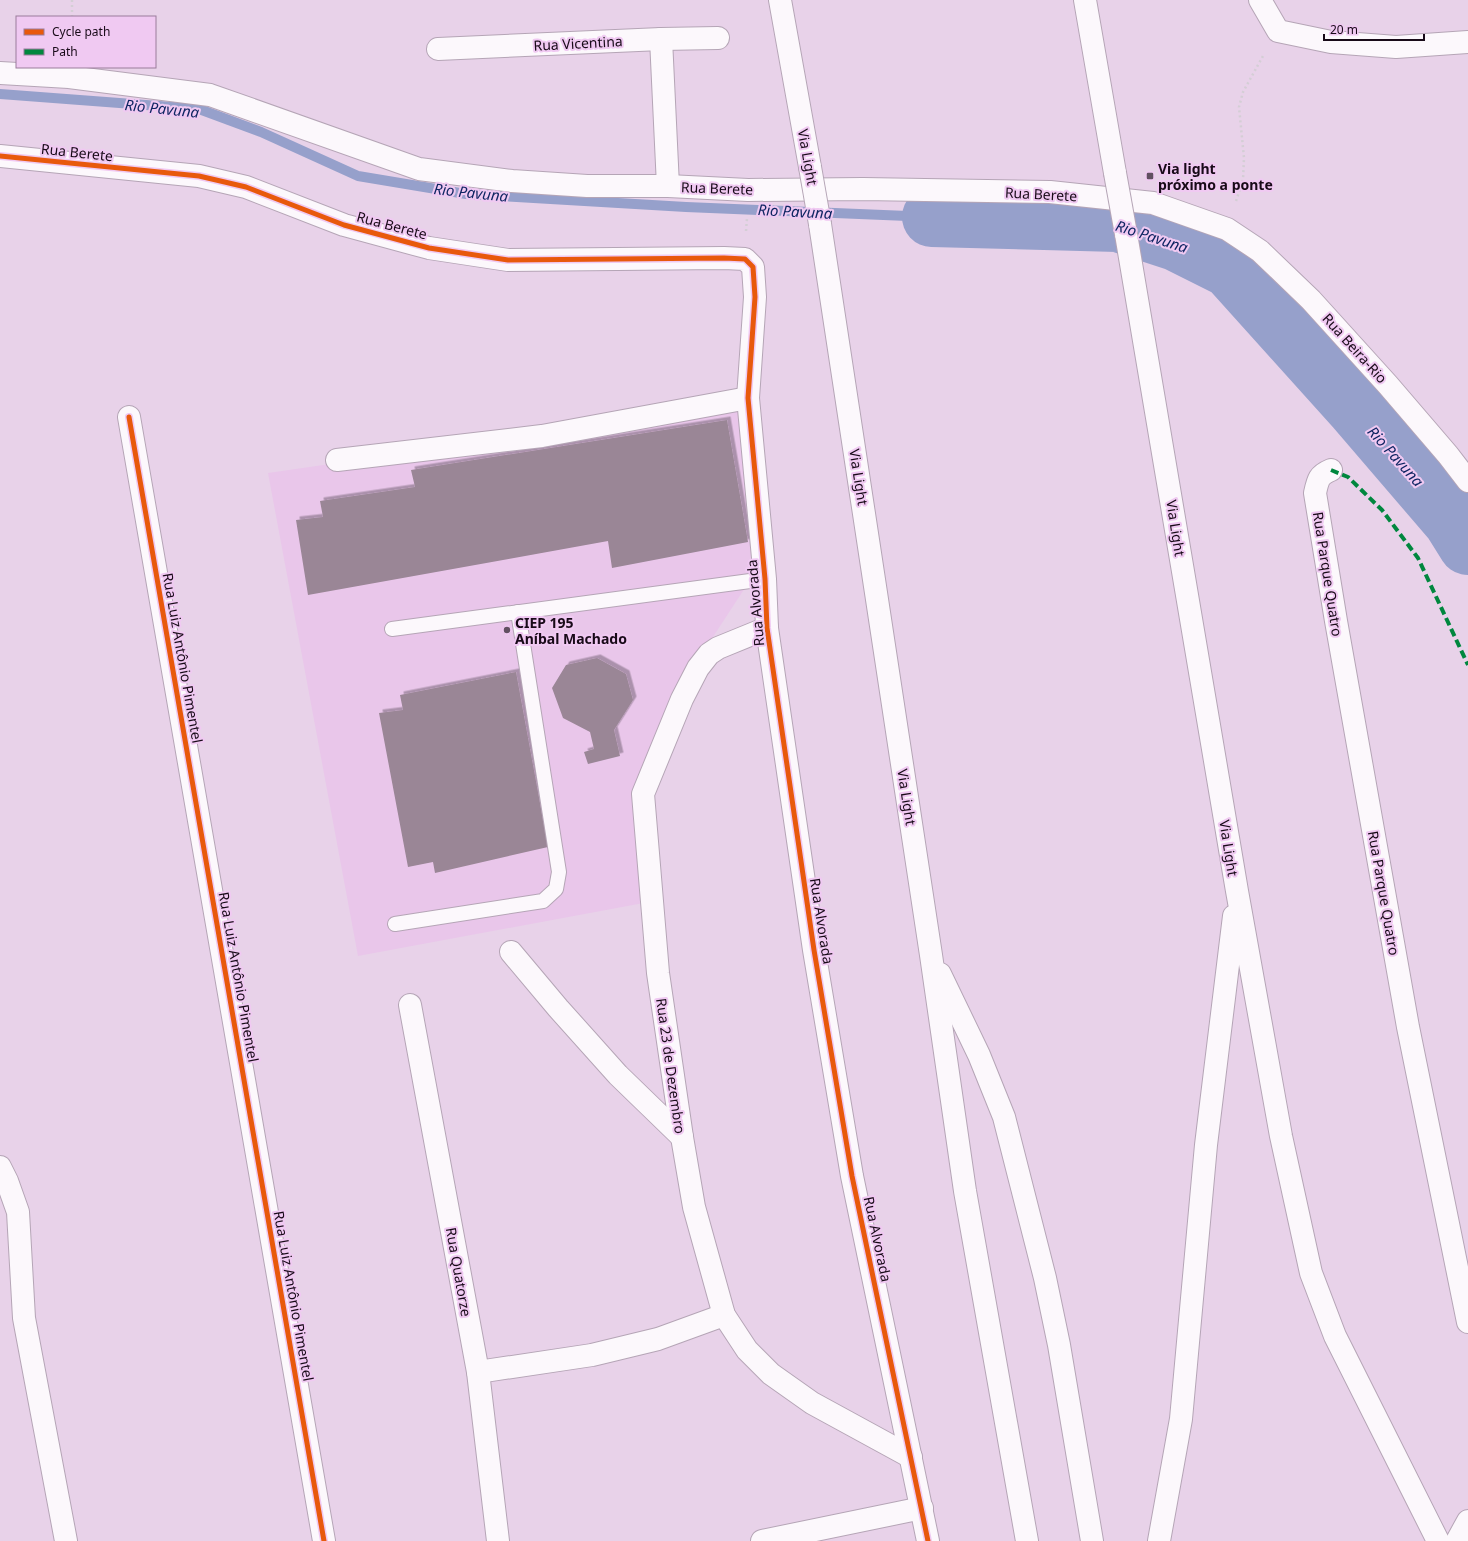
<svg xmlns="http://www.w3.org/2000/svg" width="1468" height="1541" viewBox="0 0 1468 1541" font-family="'Noto Sans',sans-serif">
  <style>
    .built { fill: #e9c6ea }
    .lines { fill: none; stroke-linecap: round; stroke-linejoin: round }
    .stream { stroke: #96a0cb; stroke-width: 10 }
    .river { stroke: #96a0cb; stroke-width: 60 }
    .building { fill: #9a8696; filter: url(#shadow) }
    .service-casing { stroke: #b5a5b6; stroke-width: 16 }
    .minor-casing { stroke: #b5a5b6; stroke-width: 24 }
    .primary-casing { stroke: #b5a5b6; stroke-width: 24 }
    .path { stroke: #d4ced5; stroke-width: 2.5; stroke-dasharray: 2 3; stroke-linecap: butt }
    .service { stroke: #fcf8fc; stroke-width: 14 }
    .minor { stroke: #fcf8fc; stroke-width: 22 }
    .primary { stroke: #fcf8fc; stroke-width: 22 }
    .primary-bridge-casing { stroke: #b5a5b6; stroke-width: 24; stroke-linecap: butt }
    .primary-bridge { stroke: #fcf8fc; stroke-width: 22 }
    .quiet { stroke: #00873e; stroke-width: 4; stroke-dasharray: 8 4; stroke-linecap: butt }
    .cycleway-casing { stroke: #f0c9f2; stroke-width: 8 }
    .cycleway { stroke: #e8590c; stroke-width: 5 }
    .poi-dot { fill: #615061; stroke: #f0c9f2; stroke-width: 1.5 }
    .labels { text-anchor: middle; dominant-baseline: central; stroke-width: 4; stroke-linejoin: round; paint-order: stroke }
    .street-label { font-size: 14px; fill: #180a18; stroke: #f0c9f2 }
    .poi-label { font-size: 14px; font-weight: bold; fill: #180a18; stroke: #f0c9f2; text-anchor: start }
    .water-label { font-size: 15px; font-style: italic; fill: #0f2562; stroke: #f0c9f2 }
  </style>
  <defs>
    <filter id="shadow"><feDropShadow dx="3.5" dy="-3.5" stdDeviation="0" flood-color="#0004"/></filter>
  </defs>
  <rect width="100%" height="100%" fill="#e8d2e9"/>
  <path class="built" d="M738 405 758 568 677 692 638 792 649 902 358 956 268 473Z"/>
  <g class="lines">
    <path class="stream" d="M0 94 199 109 261 132 358 176 466 194 686 207 932 217"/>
    <path class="river" d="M932 217 1118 222 1176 241 1230 268 1356 408 1453 521 1468 545"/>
  </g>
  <g class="building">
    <path d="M727 420 748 542 612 568 608 541 308 595 296 520 323 517 320 501 415 487 411 470Z"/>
    <path d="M597 658 626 674 633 700 614 730 620 756 588 764 584 752 594 749 590 732 563 718 552 688 566 665Z"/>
    <path d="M516 672 548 847 435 873 433 862 408 867 379 713 403 710 400 695Z"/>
  </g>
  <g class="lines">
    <g class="service-casing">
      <g id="service">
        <path d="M392 629 765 579"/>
        <path d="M395 924 543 901 556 889 559 872 518 612"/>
      </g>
    </g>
    <g class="minor-casing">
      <g id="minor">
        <path d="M1260 0 1278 31 1331 42 1396 47 1468 42"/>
        <path d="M661 39 668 186"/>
        <path d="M438 49 661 39 718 38"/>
        <path d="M0 73 69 77 210 95 419 169 512 181 587 186H668L748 190 863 189 1050 192 1153 203 1227 229 1260 251 1311 300 1388 385 1448 455 1468 481"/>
        <path d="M0 156 199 176 246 187 344 225 429 248 508 260 724 258 745 259 753 267 755 297 748 398 765 579 767 628 814 950 852 1176 928 1541"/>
        <path d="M129 417 324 1541"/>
        <path d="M337 460 542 436 748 398"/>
        <path d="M1331 470C1319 475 1318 479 1315 493L1336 621 1408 1027 1468 1322"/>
        <path d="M767 628 718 648 709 654 698 668 682 699 643 794 658 973 682 1137 694 1207 724 1315 747 1350 771 1374 812 1403 911 1457"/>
        <path d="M511 952 558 1008 618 1075 682 1137"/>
        <path d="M410 1005 478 1372 498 1541"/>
        <path d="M0 1167 7 1181 18 1212 24 1318 66 1541"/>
        <path d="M478 1372 592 1355 658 1339 724 1315"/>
        <path d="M762 1541 922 1508"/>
      </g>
    </g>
    <g class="primary-casing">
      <g id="primary">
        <path d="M780 0 810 167"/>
        <path d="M1085 0 1115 173"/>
        <path d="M820 224 931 955 965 1191 1027 1541"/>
        <path d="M1126 234 1237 891 1281 1136 1311 1273 1335 1336 1438 1541"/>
        <path d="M940 974 979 1055 1004 1117 1045 1278 1059 1345 1092 1541"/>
        <path d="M1159 1541 1181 1419 1206 1145 1234 916"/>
        <path d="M1457 1541 1468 1521"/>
      </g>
    </g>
    <g class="path">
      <path d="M72 17V0"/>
      <path d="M1236 201 1243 180 1244 158 1239 107 1243 92 1263 56"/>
      <path d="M746 231 747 218"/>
    </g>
    <use href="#service" class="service"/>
    <use href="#minor" class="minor"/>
    <use href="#primary" class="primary"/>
    <g class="primary-bridge-casing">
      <g id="primary-bridge">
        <path d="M810 167 820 224"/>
        <path d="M1115 173 1126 234"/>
      </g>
    </g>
    <use href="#primary-bridge" class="primary-bridge"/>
    <path class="quiet" d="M1331 470 1348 477 1382 510 1418 558 1468 665"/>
    <g class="cycleway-casing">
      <g id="cycleway">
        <path d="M0 156 199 176 246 187 344 225 429 248 508 260 724 258 745 259 753 267 755 297 748 398 765 579 767 628 814 950 852 1176 928 1541"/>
        <path d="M129 417 324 1541"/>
      </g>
    </g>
    <use href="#cycleway" class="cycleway"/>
  </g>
  <g class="poi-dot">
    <rect x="1146" y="172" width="8" height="8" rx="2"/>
    <circle cx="507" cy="630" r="4"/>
  </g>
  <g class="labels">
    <g class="street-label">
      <text transform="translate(578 43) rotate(-3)">Rua Vicentina</text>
      <text transform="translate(77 152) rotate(6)">Rua Berete</text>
      <text transform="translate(808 157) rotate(80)">Via Light</text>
      <text transform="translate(717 188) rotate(2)">Rua Berete</text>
      <text transform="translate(1041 194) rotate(3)">Rua Berete</text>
      <text transform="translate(392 225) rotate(15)">Rua Berete</text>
      <text transform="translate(1355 348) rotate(48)">Rua Beira-Rio</text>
      <text transform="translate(859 477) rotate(81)">Via Light</text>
      <text transform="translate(1176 528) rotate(81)">Via Light</text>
      <text transform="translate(1328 574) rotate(81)">Rua Parque Quatro</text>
      <text transform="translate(755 603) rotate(-95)">Rua Alvorada</text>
      <text transform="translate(183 658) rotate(80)">Rua Luiz Antônio Pimentel</text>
      <text transform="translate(907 797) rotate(81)">Via Light</text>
      <text transform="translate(1229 848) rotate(81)">Via Light</text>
      <text transform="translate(1384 893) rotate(80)">Rua Parque Quatro</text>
      <text transform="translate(822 921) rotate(81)">Rua Alvorada</text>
      <text transform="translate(239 977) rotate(80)">Rua Luiz Antônio Pimentel</text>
      <text transform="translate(671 1066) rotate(82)">Rua 23 de Dezembro</text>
      <text transform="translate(878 1239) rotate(78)">Rua Alvorada</text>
      <text transform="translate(459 1272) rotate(80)">Rua Quatorze</text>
      <text transform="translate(294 1296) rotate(80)">Rua Luiz Antônio Pimentel</text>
    </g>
    <g class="poi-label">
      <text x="1158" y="168">Via light<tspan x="1158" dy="16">próximo a ponte</tspan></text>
      <text x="515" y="622">CIEP 195<tspan x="515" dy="16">Aníbal Machado</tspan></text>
    </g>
    <g class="water-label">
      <text transform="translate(162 108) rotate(6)">Rio Pavuna</text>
      <text transform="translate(471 192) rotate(6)">Rio Pavuna</text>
      <text transform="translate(795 211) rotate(3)">Rio Pavuna</text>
      <text transform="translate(1152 236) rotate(18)">Rio Pavuna</text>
      <text transform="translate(1396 456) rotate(48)">Rio Pavuna</text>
    </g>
  </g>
  <rect x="16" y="16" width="140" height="52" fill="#f0c9f2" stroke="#9a7d9b"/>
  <rect x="24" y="29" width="20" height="6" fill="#e8590c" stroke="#9a7d9b"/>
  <text x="52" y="36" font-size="12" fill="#180a18">Cycle path</text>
  <rect x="24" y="49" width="20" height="6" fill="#00873e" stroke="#9a7d9b"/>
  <text x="52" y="56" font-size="12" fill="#180a18">Path</text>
  <path d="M1324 34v6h100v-6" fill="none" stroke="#180a18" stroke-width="2"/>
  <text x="1330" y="34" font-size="12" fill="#180a18" stroke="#f0c9f2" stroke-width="3" paint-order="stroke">20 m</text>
</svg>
